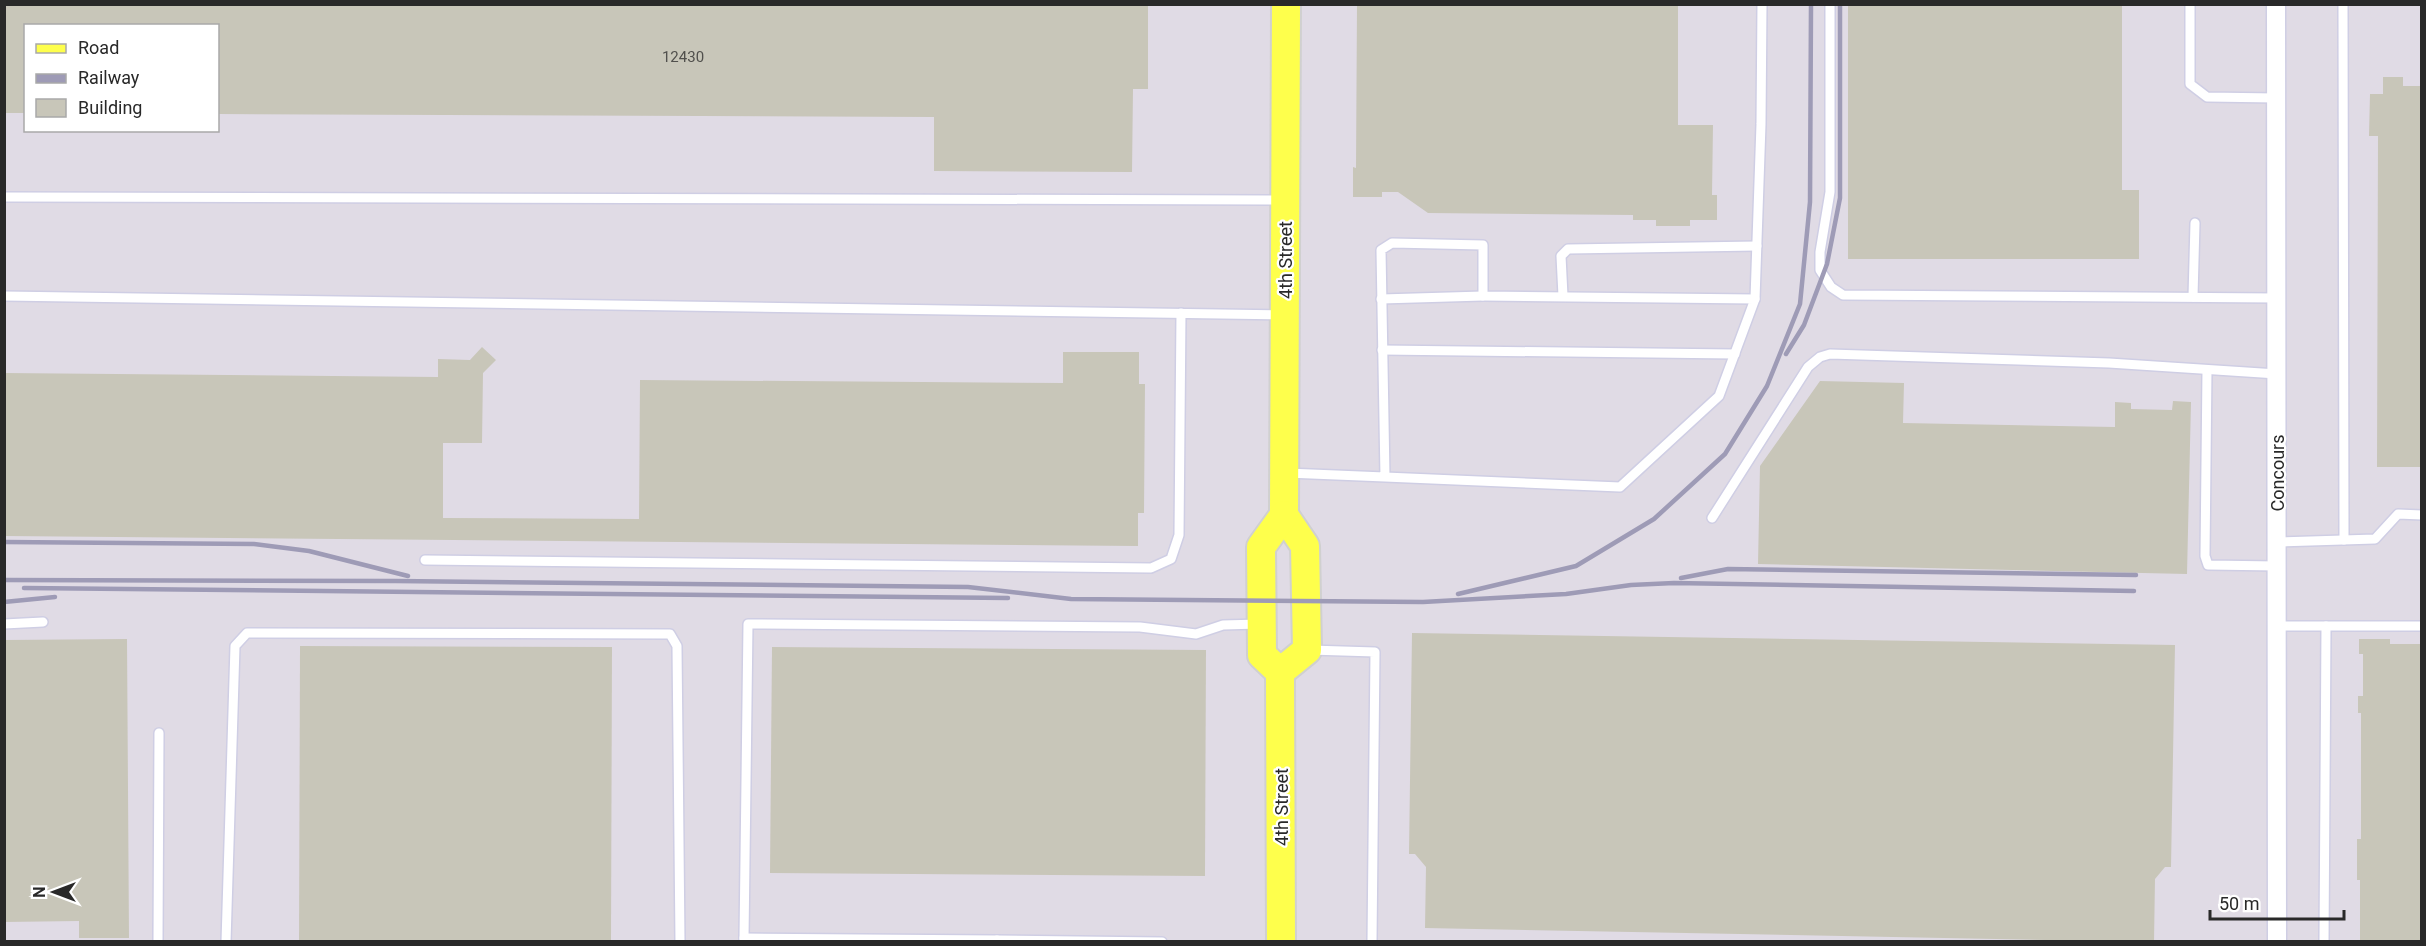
<svg xmlns="http://www.w3.org/2000/svg" width="2426" height="946" viewBox="0 0 2426 946" font-family="Roboto,sans-serif">
  <style>
    .industrial { fill: #e0dbe5; fill-rule: evenodd }
    .building { fill: #c8c6b9 }
    .lines { fill: none; stroke-linecap: round; stroke-linejoin: round }
    .lane-casing { stroke: #cfcee4; stroke-width: 12 }
    .street-casing { stroke: #cfcee4; stroke-width: 21 }
    .primary-casing { stroke: #d0d0d0; stroke-width: 32 }
    .lane { stroke: #fff; stroke-width: 9 }
    .street { stroke: #fff; stroke-width: 18 }
    .primary { stroke: #feff4c; stroke-width: 28 }
    .rail { stroke: #9e9bb6; stroke-width: 4.5 }
    .labels { text-anchor: middle; dominant-baseline: central; stroke-width: 4.5; stroke-linejoin: round; paint-order: stroke }
    .number-label { font-size: 15px; fill: #51504d }
    .street-label { font-size: 18px; fill: #292929; stroke: #fff }
  </style>
  <rect width="100%" height="100%" fill="#ede9d9"/>
  <path class="industrial" d="M5 5H2421V941H5ZM26 26H218V130H26Z"/>
  <g class="building">
    <path d="M4 4H1148V89H1133L1132 172 934 171V117L218 114V26H26V113H4Z"/>
    <path d="M1357 4H1678V125H1713L1712 195H1717V220H1690V226H1656V220H1633V215L1428 213 1398 192H1382V197H1353V167L1356 168Z"/>
    <path d="M1848 4H2122V190H2139V259H1848Z"/>
    <path d="M2383 77H2403V86H2422V467H2377L2378 136H2369L2370 94H2383Z"/>
    <path d="M482 347 496 360 483 373 482 443H443V518L639 519 640 380 1063 383V352H1139V384H1145L1144 513H1138V546L4 536V373L438 377V359L470 360Z"/>
    <path d="M1820 381 1904 383 1903 423 2115 427V402L2131 403V409L2172 410 2173 401 2191 402 2187 574 1758 564 1760 466Z"/>
    <path d="M1412 633 2175 645 2171 867H2165L2155 879 2154 942 1425 928 1426 867 1415 854H1409Z"/>
    <path d="M127 639 129 938H79V921L4 922V640Z"/>
    <path d="M2359 639H2390V644H2422V942H2360V880H2357V839H2361V713H2358V696H2363V654H2359Z"/>
    <path d="M300 646 612 647 611 942H299Z"/>
    <path d="M772 647 1206 650 1205 876 770 873Z"/>
  </g>
  <g class="lines">
    <g class="lane-casing">
      <g id="lane">
        <path d="M1830 4V192L1820 252V270L1831 287 1843 295 2277 298"/>
        <path d="M2190 4V84L2207 97 2276 98"/>
        <path d="M2343 4 2344 540"/>
        <path d="M4 197 1283 200"/>
        <path d="M4 296 1282 315"/>
        <path d="M1563 296 1561 256 1568 249 1757 246"/>
        <path d="M2193 297 2195 223"/>
        <path d="M1381 299 1483 296"/>
        <path d="M1755 299 1761 124 1762 4"/>
        <path d="M1382 350 1735 354"/>
        <path d="M2207 370 2205 556 2208 565 2277 566"/>
        <path d="M1287 473 1385 477 1381 250 1392 243 1483 245V296L1755 299 1719 396 1620 487 1385 477"/>
        <path d="M1712 518 1808 367 1820 357 1830 354 2109 363 2277 374"/>
        <path d="M2277 542 2375 539 2398 514 2422 515"/>
        <path d="M425 560 1151 568 1171 559 1179 535 1181 313"/>
        <path d="M4 624 43 622"/>
        <path d="M2277 626H2422"/>
        <path d="M1310 650 1375 652 1372 942"/>
        <path d="M744 938 748 624 1140 627 1196 634 1223 625 1259 624"/>
        <path d="M997 940 1162 942"/>
        <path d="M744 941V938L997 940V942"/>
        <path d="M158 942 159 733"/>
        <path d="M226 942 235 646 247 633 670 634 677 646 680 942"/>
        <path d="M2324 942 2326 626"/>
      </g>
    </g>
    <g class="street-casing">
      <path id="street" d="M2276 4 2277 942"/>
    </g>
    <g class="primary-casing">
      <g id="primary">
        <path d="M1280 672 1307 650 1305 546 1284 515 1286 4"/>
        <path d="M1281 942 1280 672 1262 655 1261 547 1284 515"/>
      </g>
    </g>
    <use href="#lane" class="lane"/>
    <use href="#street" class="street"/>
    <use href="#primary" class="primary"/>
    <g class="rail">
      <path d="M1786 354 1804 325 1827 264 1840 198V4"/>
      <path d="M4 542 254 544 309 551 408 576"/>
      <path d="M1681 578 1728 569 2136 575"/>
      <path d="M4 580 396 581 968 587 1071 599 1423 602 1566 594 1631 585 1674 583 2134 591"/>
      <path d="M24 588 1008 598"/>
      <path d="M1458 594 1576 566 1654 519 1725 454 1767 386 1800 304 1810 202 1811 4"/>
      <path d="M4 602 55 597"/>
    </g>
  </g>
  <g class="labels">
    <g class="number-label">
      <text x="683" y="57">12430</text>
    </g>
    <g class="street-label">
      <text transform="translate(1285 260) rotate(-90)">4th Street</text>
      <text transform="translate(2277 473) rotate(-90)">Concours</text>
      <text transform="translate(1281 807) rotate(-90)">4th Street</text>
    </g>
  </g>
  <rect width="2426" height="946" fill="none" stroke="#292929" stroke-width="12"/>
  <rect x="24" y="24" width="195" height="108" fill="#ffffff" stroke="#a9a9a9" stroke-width="1.5"/>
  <rect x="36" y="44" width="30" height="9" fill="#feff4c" stroke="#a9a9a9" stroke-width="1.5"/>
  <text x="78" y="54" font-size="18" fill="#292929">Road</text>
  <rect x="36" y="74" width="30" height="9" fill="#9e9bb6" stroke="#a9a9a9" stroke-width="1.5"/>
  <text x="78" y="84" font-size="18" fill="#292929">Railway</text>
  <rect x="36" y="99" width="30" height="18" fill="#c8c6b9" stroke="#a9a9a9" stroke-width="1.5"/>
  <text x="78" y="114" font-size="18" fill="#292929">Building</text>
  <g transform="translate(54 892) rotate(270)" stroke="#ffffff" stroke-width="4.5" paint-order="stroke">
  <path d="M0-4.5L10 22L0 15L-10 22Z" fill="#292929"/>
  <text y="-9" font-size="16" font-weight="bold" text-anchor="middle" fill="#292929">N</text>
  </g>
  <path d="M2210 910v9h134v-9" fill="none" stroke="#292929" stroke-width="3"/>
  <text x="2219" y="910" font-size="18" fill="#292929" stroke="#ffffff" stroke-width="4.5" paint-order="stroke">50 m</text>
</svg>
